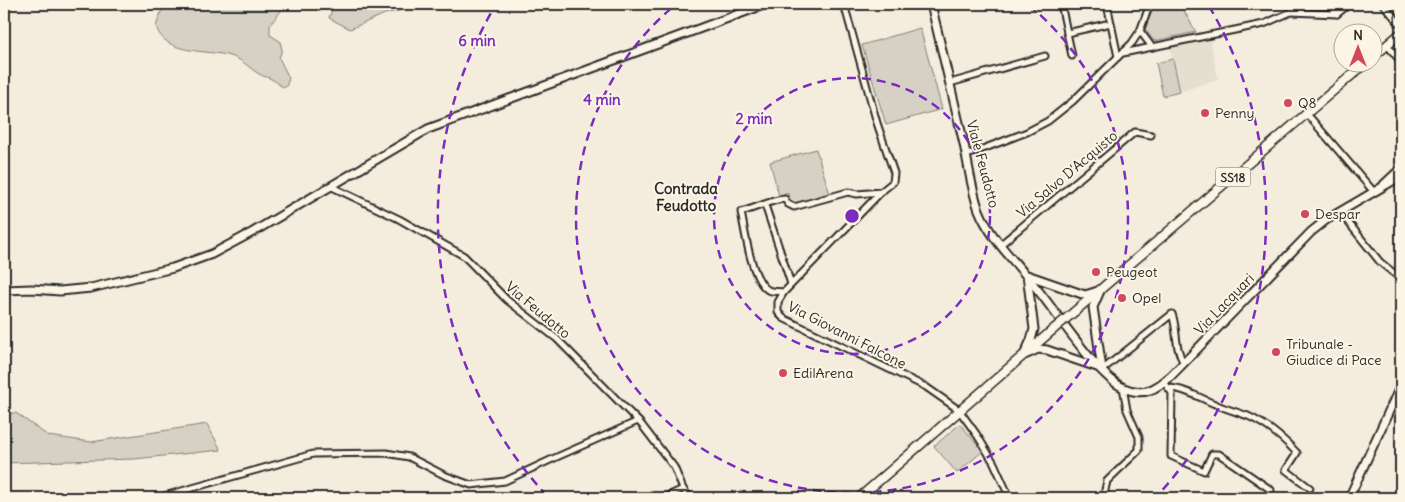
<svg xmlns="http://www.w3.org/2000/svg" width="1405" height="502" viewBox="0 0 1405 502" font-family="Delius,sans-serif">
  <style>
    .built { fill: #e5dfd0 }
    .green { fill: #d6d1c4; stroke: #807e78 }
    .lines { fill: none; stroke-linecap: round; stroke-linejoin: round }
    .street-casing { stroke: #2b2b2b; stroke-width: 9 }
    .secondary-casing { stroke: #2b2b2b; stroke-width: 11 }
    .primary-casing { stroke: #2b2b2b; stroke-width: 11 }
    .street { stroke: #fcf5e5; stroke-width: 5 }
    .secondary { stroke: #fcf5e5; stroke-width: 7 }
    .primary { stroke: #fcf5e5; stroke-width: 8 }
    .primary-bridge-casing { stroke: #2b2b2b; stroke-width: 11; stroke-linecap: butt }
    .primary-bridge { stroke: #fcf5e5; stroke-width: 8 }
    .ring { fill: none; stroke: #7b2cbf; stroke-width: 2.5; stroke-dasharray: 9 6 }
    .poi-dot { fill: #d1495b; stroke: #fcf5e5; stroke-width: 2 }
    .labels { text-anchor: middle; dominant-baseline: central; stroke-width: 4; stroke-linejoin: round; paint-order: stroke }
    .shield { fill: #fcf5e5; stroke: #6a6863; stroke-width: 1 }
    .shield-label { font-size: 12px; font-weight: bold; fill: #2b2b2b }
    .poi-label { font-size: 14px; fill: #2b2b2b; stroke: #fcf5e5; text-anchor: start }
    .street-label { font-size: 14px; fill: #2b2b2b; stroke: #fcf5e5 }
    .neighbourhood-label { font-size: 15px; font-weight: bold; fill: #2b2b2b; stroke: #fcf5e5 }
    .centre { fill: #7b2cbf; stroke: #fcf5e5; stroke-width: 2.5 }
    .ring-label { font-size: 15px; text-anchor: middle; font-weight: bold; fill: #7b2cbf; stroke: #fcf5e5; stroke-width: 4; stroke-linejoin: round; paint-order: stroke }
  </style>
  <rect width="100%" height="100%" fill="#f4edde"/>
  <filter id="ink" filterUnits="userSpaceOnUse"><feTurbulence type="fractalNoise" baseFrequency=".02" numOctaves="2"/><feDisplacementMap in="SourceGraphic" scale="10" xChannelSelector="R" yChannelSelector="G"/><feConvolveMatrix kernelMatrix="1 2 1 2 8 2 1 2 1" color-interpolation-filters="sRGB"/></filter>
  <g filter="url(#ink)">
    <path class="built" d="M1210 39 1218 79 1180 92 1170 48Z"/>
    <g class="green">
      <path d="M167 4H291L292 7H284L270 25V35L280 41 282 50 279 58 289 78 286 87C279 87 279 83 273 80 269 77 264 77 259 74 249 68 242 59 230 56 208 49 164 56 156 26L161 12Z"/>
      <path d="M334 4H427L385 14 350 29 329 18Z"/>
      <path d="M1155 4H1180L1196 32 1154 41 1145 29Z"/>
      <path d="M920 28 942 109 886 125 862 45Z"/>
      <path d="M1173 59 1180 92 1163 96 1156 63Z"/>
      <path d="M816 149 830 194 794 204 789 201 788 193 779 196 770 162Z"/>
      <path d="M4 413H16L48 436 91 442 207 424 221 450 134 459 4 463Z"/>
      <path d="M960 424 983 451 957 473 934 446Z"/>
    </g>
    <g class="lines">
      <g class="street-casing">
        <g id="street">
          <path d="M844 4 877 123 894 173 893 182 882 191 784 292 778 302V312L783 318 926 387 959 410 977 435 994 463 1008 494"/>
          <path d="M1061 4 1072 56"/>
          <path d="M1107 4 1118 57"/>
          <path d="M1383 4 1401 25"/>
          <path d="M1291 12 1337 14 1332 4"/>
          <path d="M1337 14 1349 4"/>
          <path d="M1140 31 1152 47"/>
          <path d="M1067 33 1111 23"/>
          <path d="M1387 45 1401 62"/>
          <path d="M1123 53 1264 24 1291 12 1300 4"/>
          <path d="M950 83 1045 56"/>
          <path d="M1307 114 1374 192 1375 191"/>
          <path d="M967 155 1027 132 1048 121 1073 101 1132 43 1140 31 1150 4"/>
          <path d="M1383 184 1401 167"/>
          <path d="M330 186 399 219 464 256 507 300 557 339 641 424 674 467 683 489 690 498"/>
          <path d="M765 205 791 284"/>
          <path d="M1340 212 1380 262 1401 279"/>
          <path d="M1000 245 1135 132 1151 135"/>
          <path d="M784 292C779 291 772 292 768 290 751 280 745 231 741 212 754 209 773 199 785 199L788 204 794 207 848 192 857 194 881 192"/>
          <path d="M1102 370 1172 314C1178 330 1174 348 1184 363"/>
          <path d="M1164 382 1172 393 1171 456 1204 471 1212 454H1219L1271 490"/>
          <path d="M1168 388C1184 388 1200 398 1215 404 1226 409 1237 412 1248 416 1266 424 1284 439 1297 453L1286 470 1310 488"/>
          <path d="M1105 490 1107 481 1139 450V437L1127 410 1123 387"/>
          <path d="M157 498 313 454 386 453 409 457 444 475 471 485 505 481 559 456 638 421"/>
          <path d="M663 498 683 489"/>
        </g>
      </g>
      <g class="secondary-casing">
        <g id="secondary">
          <path d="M931 4C942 50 953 97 964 144 968 163 972 192 979 210 991 240 1018 264 1037 289 1057 313 1097 376 1124 388 1144 397 1156 389 1171 376L1311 232 1326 220 1401 176"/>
          <path d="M4 290 32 289 60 291 91 288 173 268 212 254 253 232 428 129 766 4"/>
          <path d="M1100 291 1093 307 1102 369"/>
          <path d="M1025 353 1031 340 1034 329 1027 275 1085 295 1098 291"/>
          <path d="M1027 354 1038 349 1047 350 1097 367"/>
          <path d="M1349 498 1401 385"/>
        </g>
      </g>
      <g class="primary-casing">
        <g id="primary">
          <path d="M1372 58 1401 33"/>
          <path d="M1074 312 1367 62"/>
          <path d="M859 498 1055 328"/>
        </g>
      </g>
      <use href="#street" class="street"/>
      <use href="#secondary" class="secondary"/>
      <use href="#primary" class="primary"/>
      <g class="primary-bridge-casing">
        <path id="primary-bridge" d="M1055 328 1074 312"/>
      </g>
      <use href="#primary-bridge" class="primary-bridge"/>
    </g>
  </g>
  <g class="ring">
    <circle cx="852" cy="216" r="138"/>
    <path d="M1029 5A276 276 0 1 1 675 5"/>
    <path d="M547 496A414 414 0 0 1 495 6M1209 6A414 414 0 0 1 1157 496"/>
  </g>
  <g class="poi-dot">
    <circle cx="1288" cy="103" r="5"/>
    <circle cx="1205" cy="113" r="5"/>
    <circle cx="1305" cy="214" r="5"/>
    <circle cx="1096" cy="272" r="5"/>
    <circle cx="1122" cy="298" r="5"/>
    <circle cx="1276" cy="352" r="5"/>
    <circle cx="783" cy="373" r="5"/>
  </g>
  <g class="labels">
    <rect class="shield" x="1215.5" y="167.5" width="35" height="19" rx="4"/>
    <g class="shield-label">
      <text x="1233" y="177">SS18</text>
    </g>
    <g class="poi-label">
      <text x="1298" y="103">Q8</text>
      <text x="1215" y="113">Penny</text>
      <text x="1315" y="214">Despar</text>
      <text x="1106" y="272">Peugeot</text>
      <text x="1132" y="298">Opel</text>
      <text x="1286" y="344">Tribunale -<tspan x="1286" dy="16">Giudice di Pace</tspan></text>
      <text x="793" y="373">EdilArena</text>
    </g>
    <g class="street-label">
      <text transform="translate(983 164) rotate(75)">Viale Feudotto</text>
      <text transform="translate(1067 174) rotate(-40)">Via Salvo D'Acquisto</text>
      <text transform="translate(1224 304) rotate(-46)">Via Lacquari</text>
      <text transform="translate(538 310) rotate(40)">Via Feudotto</text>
      <text transform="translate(847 335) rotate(27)">Via Giovanni Falcone</text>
    </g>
    <g class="neighbourhood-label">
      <text x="686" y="188">Contrada<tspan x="686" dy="17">Feudotto</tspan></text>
    </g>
  </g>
  <circle cx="852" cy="216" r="8" class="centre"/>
  <g class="ring-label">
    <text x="477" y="46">6 min</text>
    <text x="602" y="105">4 min</text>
    <text x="754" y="124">2 min</text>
  </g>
  <rect width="1405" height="502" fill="none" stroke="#fcf5e5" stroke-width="20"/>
  <rect x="10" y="10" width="1385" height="482" fill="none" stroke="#2b2b2b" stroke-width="2" filter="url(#ink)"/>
  <g transform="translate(1358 48)"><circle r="24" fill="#fcf5e5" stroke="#a8a49b"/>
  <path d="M0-4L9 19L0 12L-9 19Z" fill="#d1495b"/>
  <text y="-8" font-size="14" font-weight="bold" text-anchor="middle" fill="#2b2b2b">N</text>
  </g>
</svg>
